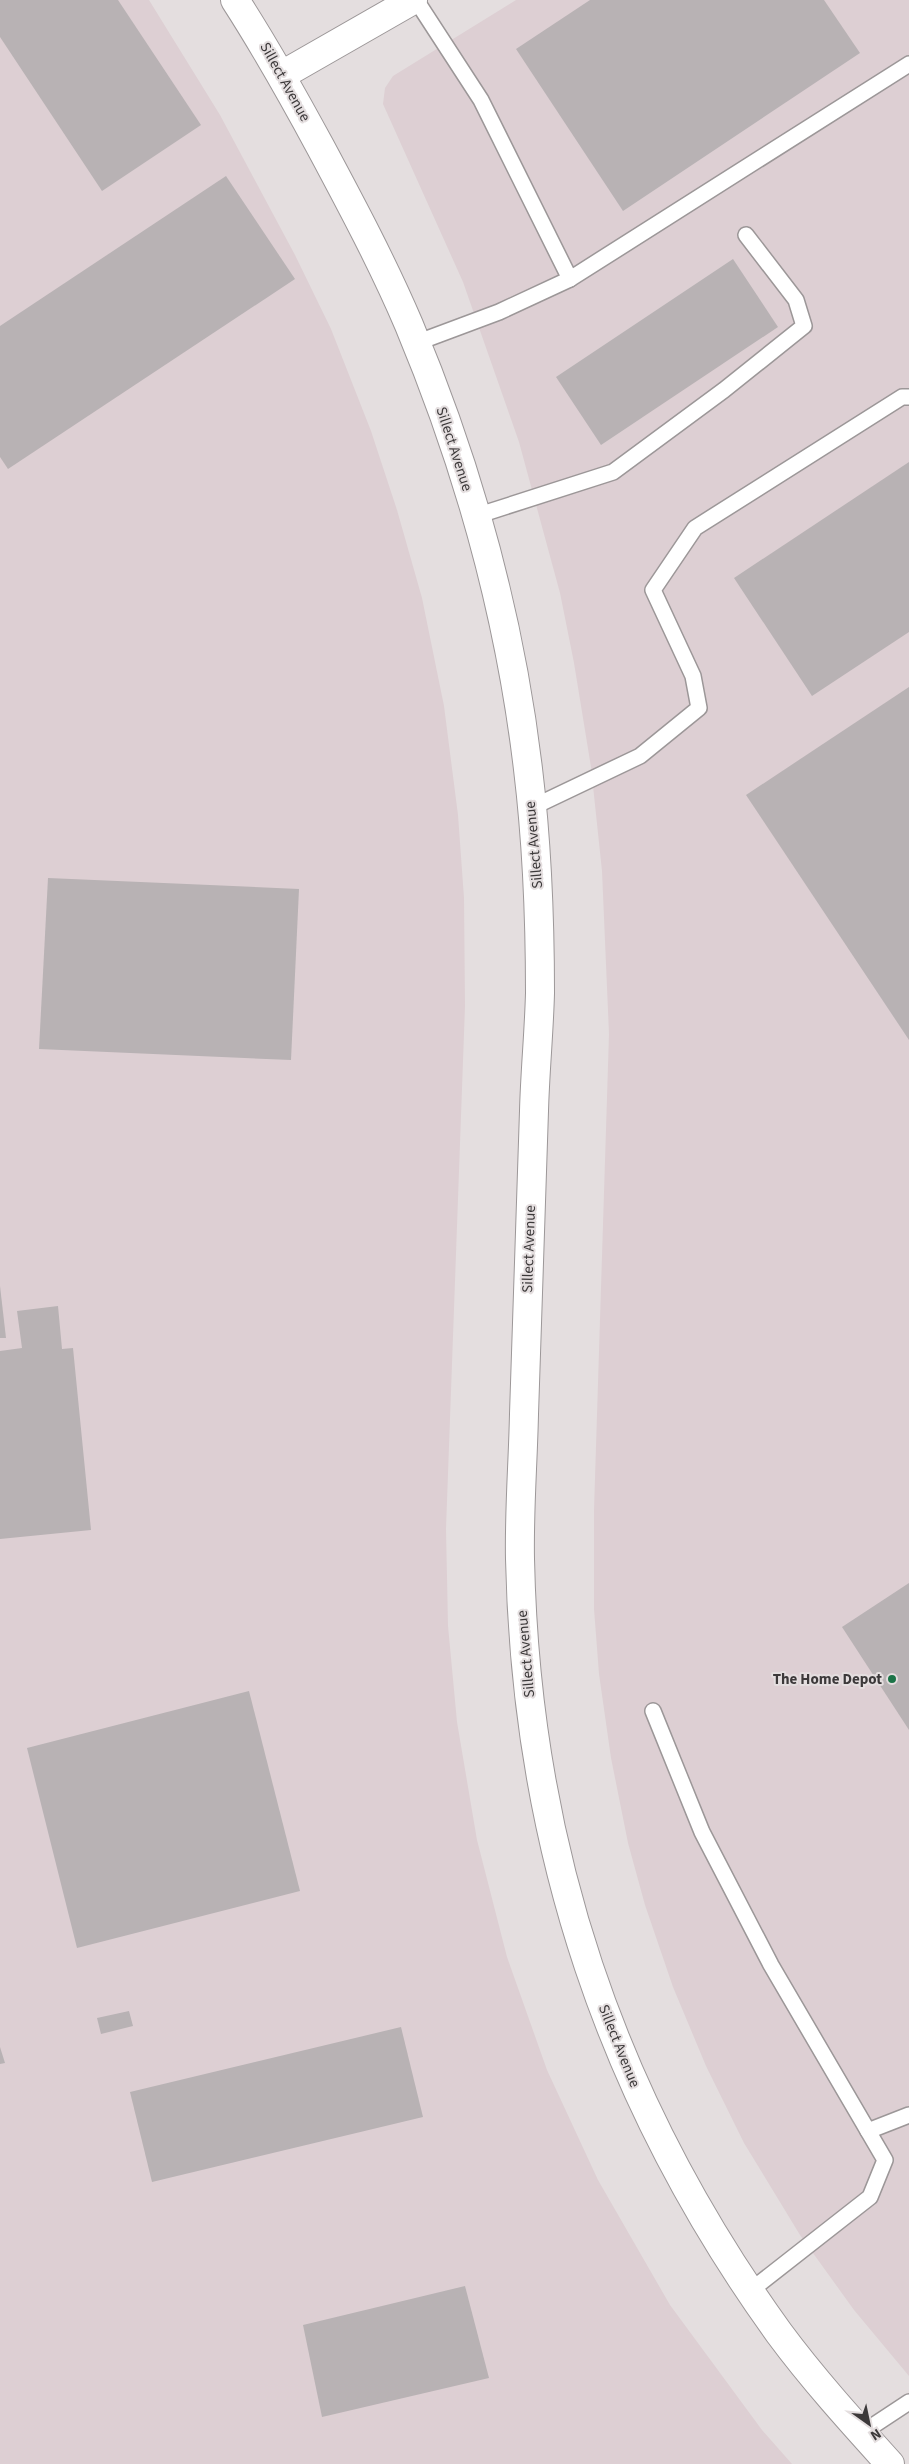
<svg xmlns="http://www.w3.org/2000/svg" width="909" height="2464" viewBox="0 0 909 2464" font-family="'Source Sans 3',sans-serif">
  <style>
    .built { fill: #ddcfd3 }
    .building { fill: #b8b2b4 }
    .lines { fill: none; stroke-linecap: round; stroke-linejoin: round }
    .lane-casing { stroke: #9c9798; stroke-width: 18 }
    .street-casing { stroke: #9c9798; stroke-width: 30 }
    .lane { stroke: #fff; stroke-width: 15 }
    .street { stroke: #fff; stroke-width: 28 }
    .poi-dot { fill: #1b7347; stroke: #e4dedf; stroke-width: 2 }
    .labels { text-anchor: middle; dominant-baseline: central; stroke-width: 4; stroke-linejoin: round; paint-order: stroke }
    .street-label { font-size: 15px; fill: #3c393a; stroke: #e4dedf }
    .poi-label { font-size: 15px; font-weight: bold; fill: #3c393a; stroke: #e4dedf; text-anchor: end }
  </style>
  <rect width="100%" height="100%" fill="#e4dedf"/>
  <g class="built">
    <path d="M0 0H149L220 115 295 255 331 329 371 431 397 510 422 598 444 706 458 815 464 898 465 1006 446 1529 448 1626 457 1722 477 1840 507 1957 547 2070 598 2180 670 2305 762 2430 792 2464H0Z"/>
    <path d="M516 0H909V2376L854 2310 800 2235 744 2143 706 2066 673 1987 645 1905 628 1843 611 1758 599 1674 594 1609V1510L609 1034 602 871 591 767 574 663 560 593 519 442 463 282 383 104 385 88 393 76Z"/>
  </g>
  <g class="building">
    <path d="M0 0H118L201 125 102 191 0 37Z"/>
    <path d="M590 0H824L860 53 623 211 516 49Z"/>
    <path d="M226 176 295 279 8 469 0 457V326Z"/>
    <path d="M733 259 778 327 601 445 556 377Z"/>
    <path d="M909 462V632L812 696 734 578Z"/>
    <path d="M909 687V1040L746 795Z"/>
    <path d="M48 878 299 889 291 1060 39 1049Z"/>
    <path d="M0 1286 6 1338H0Z"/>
    <path d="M58 1306 62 1349 73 1348 91 1530 0 1539V1351L22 1348 17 1311Z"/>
    <path d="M909 1583V1730L842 1627Z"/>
    <path d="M249 1691 300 1891 77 1948 27 1748Z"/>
    <path d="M129 2011 133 2026 101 2034 97 2018Z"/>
    <path d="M401 2027 423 2117 152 2182 130 2092Z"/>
    <path d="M0 2047 5 2063 0 2064Z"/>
    <path d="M465 2286 489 2378 322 2417 303 2325Z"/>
  </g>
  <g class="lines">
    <g class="lane-casing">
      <g id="lane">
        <path d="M416 0 481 100 570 279"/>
        <path d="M416 343 499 312 570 279 909 64"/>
        <path d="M476 516 613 472 724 390 804 326 796 300 746 235"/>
        <path d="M531 808 640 756 699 708 693 676 653 590 695 528 902 397H909"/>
        <path d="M653 1711 702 1832 771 1965 885 2160 870 2197 750 2291"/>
        <path d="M868 2131 909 2115"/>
        <path d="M862 2433 909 2402"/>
      </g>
    </g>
    <g class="street-casing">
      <g id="street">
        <path d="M235 0C266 48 294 98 321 148 352 206 383 264 409 325 468 466 510 617 528 769 537 843 540 918 540 993 539 1032 535 1072 534 1111 530 1212 527 1313 524 1414 523 1462 519 1511 520 1559 526 1846 611 2100 779 2333 813 2379 852 2422 890 2464"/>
        <path d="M282 75 413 0"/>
      </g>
    </g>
    <use href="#lane" class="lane"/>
    <use href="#street" class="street"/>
  </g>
  <circle class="poi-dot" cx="892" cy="1679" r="5"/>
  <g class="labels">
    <g class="street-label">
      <text transform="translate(285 82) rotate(61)">Sillect Avenue</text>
      <text transform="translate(454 449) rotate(72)">Sillect Avenue</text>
      <text transform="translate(534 845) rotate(-95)">Sillect Avenue</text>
      <text transform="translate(529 1249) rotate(-88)">Sillect Avenue</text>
      <text transform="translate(526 1654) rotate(-95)">Sillect Avenue</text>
      <text transform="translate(619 2046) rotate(68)">Sillect Avenue</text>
    </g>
    <g class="poi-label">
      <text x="882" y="1679">The Home Depot</text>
    </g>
  </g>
  <g transform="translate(869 2424) rotate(147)" stroke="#e4dedf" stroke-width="4" paint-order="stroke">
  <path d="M0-4L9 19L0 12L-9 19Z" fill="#3c393a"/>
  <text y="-8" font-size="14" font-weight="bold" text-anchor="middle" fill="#3c393a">N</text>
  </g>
</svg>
